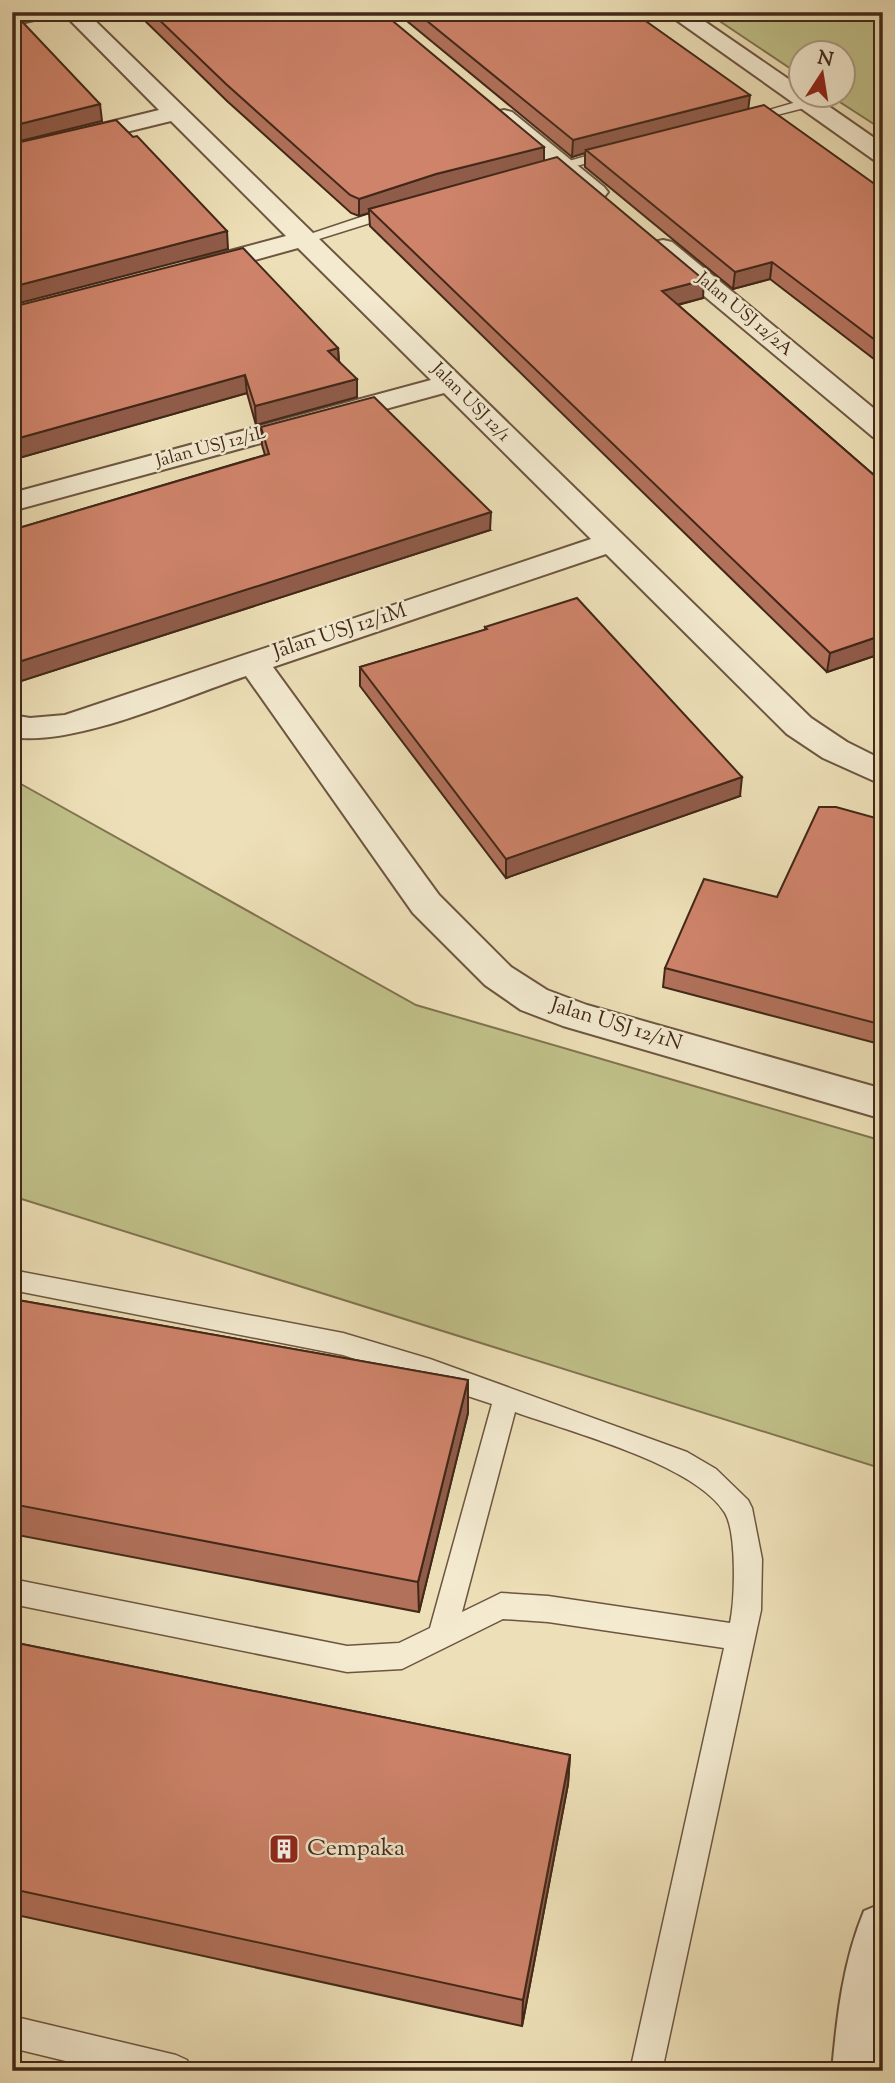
<svg xmlns="http://www.w3.org/2000/svg" width="895" height="2083" viewBox="0 0 895 2083" font-family="'Sorts Mill Goudy',serif">
  <style>
    .green { fill: #c0c089; stroke: #817450; stroke-width: 2 }
    .lines { fill: none; stroke-linecap: round; stroke-linejoin: round }
    .service-casing { stroke: #6d5640; stroke-width: 3 }
    .minor-casing { stroke: #6d5640; stroke-width: 4 }
    .service { fill: #f3ead0; fill-rule: evenodd }
    .minor { fill: #f3ead0; fill-rule: evenodd }
    .wall { fill: #b1715b; stroke: #422818; stroke-width: 2 }
    .shaded-wall { fill: #905c4a; stroke: #422818; stroke-width: 2 }
    .building { fill: #ce836a; stroke: #422818; stroke-width: 2 }
    .labels { text-anchor: middle; dominant-baseline: central; stroke-width: 5; stroke-linejoin: round; paint-order: stroke }
    .far-street-label { font-size: 18px; fill: #422818; stroke: #f3ead0 }
    .street-label { font-size: 21px; fill: #422818; stroke: #f3ead0 }
    .near-poi-label { font-size: 24px; fill: #422818; stroke: #f3ead0; text-anchor: start }
  </style>
  <rect width="100%" height="100%" fill="#eddfb7"/>
  <filter id="stains"><feTurbulence type="fractalNoise" baseFrequency=".00286" numOctaves="4"/><feColorMatrix values="0 0 0 0 .2 0 0 0 0 .09 0 0 0 0 .02 0 0 0 .5 -.17"/></filter>
  <radialGradient id="worn" r=".72"><stop offset=".6" stop-color="#630" stop-opacity="0"/><stop offset="1" stop-color="#630" stop-opacity=".3"/></radialGradient>
  <g class="green">
    <path d="M706 12H883V130L829 95 842 94V52H800V75Z"/>
    <path d="M12 779 416 1005 883 1141V1469L12 1196Z"/>
  </g>
  <g class="lines">
    <g class="service-casing">
      <g id="service">
        <path d="M807 99 814 103 812 106 745 123 738 119Z"/>
        <path d="M614 148 621 152 619 155 545 174 538 170Z"/>
        <path d="M397 205 402 207V213L303 244 295 239Z"/>
        <path d="M12 1270 343 1333 430 1359 687 1452 716 1469 748 1500 752 1508 762 1559 761 1610 662 2071H630L724 1648 548 1622 503 1619 402 1669 347 1672 12 1604V1579L347 1646 399 1643 430 1628 492 1404 343 1355 12 1290ZM515 1412C570 1432 695 1464 725 1513 737 1533 735 1600 730 1623L548 1596 501 1593 462 1612Z"/>
        <path d="M12 2016 176 2055 187 2060 192 2071H107L12 2048Z"/>
      </g>
    </g>
    <g class="minor-casing">
      <g id="minor">
        <path d="M12 12H50L47 17 12 25Z"/>
        <path d="M62 12H86L811 718 847 742 883 760V785L823 758 787 734 606 554 273 667 439 895 511 967 547 990 587 1005 883 1089V1119L563 1026 521 1010 485 985 413 913 246 676C184 697 74 747 12 737V715L30 718 65 715 591 539 444 393 12 511V493L431 380 298 248 201 275 192 273 188 267 192 261 286 236 171 121 12 160V146L159 110Z"/>
        <path d="M665 12H691L800 87V94H811L883 144V162L874 160Z"/>
        <path d="M504 110 512 112 604 187 608 192 604 197H586L496 122 492 117 496 112Z"/>
        <path d="M663 240 672 242 883 416V440L873 437 654 254 650 248 654 242Z"/>
        <path d="M883 1903V2071H832C837 2015 843 1962 864 1911Z"/>
      </g>
    </g>
    <use href="#service" class="service"/>
    <use href="#minor" class="minor"/>
  </g>
  <g class="wall">
    <path d="M136 12H382L544 161 703 298 678 305 883 483V653L827 672 370 226 369 213 359 216 351 213 227 101Z"/>
    <path d="M396 12H633L748 109 883 190V366L770 279 733 289 585 167V153L572 157Z"/>
    <path d="M12 307 338 348 339 361 357 397 256 425 247 393 12 460Z"/>
    <path d="M261 427 490 530 12 684V530L265 455 262 445Z"/>
    <path d="M485 627 740 796 506 878 360 686V667L485 630Z"/>
    <path d="M883 820V1045L663 987 665 968 777 897Z"/>
    <path d="M12 1299 468 1380V1413L419 1612 12 1534Z"/>
    <path d="M12 1642 570 1755 568 1784 522 2026 12 1914Z"/>
  </g>
  <g class="shaded-wall">
    <path d="M750 95 748 111 586 150 585 153 572 157 573 140Z"/>
    <path d="M100 104 102 121 12 143V126Z"/>
    <path d="M544 147V164L369 209V213L359 216V199L436 174Z"/>
    <path d="M227 231 228 249 12 305V287Z"/>
    <path d="M772 262 770 279 733 289 735 272Z"/>
    <path d="M704 280 703 298 661 309 662 291Z"/>
    <path d="M338 348 339 366 328 351Z"/>
    <path d="M245 375 247 393 12 460V440Z"/>
    <path d="M357 379V397L256 425 255 406Z"/>
    <path d="M491 512 490 530 12 684V664Z"/>
    <path d="M883 635V653L827 672 830 653Z"/>
    <path d="M742 777 740 796 506 878V859Z"/>
    <path d="M468 1380V1413L419 1612 418 1582Z"/>
    <path d="M570 1755 568 1784 522 2026 523 2000Z"/>
  </g>
  <g class="building">
    <path d="M12 12H13L100 104 12 126Z"/>
    <path d="M151 12H382L544 147 436 174 359 199 350 195 226 84Z"/>
    <path d="M416 12H633L750 95 573 140Z"/>
    <path d="M764 105 883 190V346L772 262 735 272 586 150Z"/>
    <path d="M116 120 133 137 137 136 227 231 12 287V144Z"/>
    <path d="M557 157 704 280 662 291 883 483V635L830 653 369 209Z"/>
    <path d="M243 248 338 348 328 351 357 379 255 406 245 375 12 440V307Z"/>
    <path d="M374 397 491 512 12 664V530L269 454 261 427Z"/>
    <path d="M577 598 742 777 506 859 360 667 487 629 485 627Z"/>
    <path d="M819 807H836L883 820V1025L665 968 704 879 777 897Z"/>
    <path d="M12 1299 468 1380 418 1582 12 1504Z"/>
    <path d="M12 1642 570 1755 523 2000 12 1889Z"/>
  </g>
  <defs>
    <g id="building-square" transform="scale(1.575)"><rect x="-9" y="-9" width="18" height="18" rx="4" fill="#8f2418" stroke="#f3ead0"/><path d="M-4-6H4V6H1V3H-1V6H-4ZM-2.5-4.3h1.7v1.8h-1.7ZM.8-4.3h1.7v1.8H.8ZM-2.5-1h1.7V.8h-1.7ZM.8-1h1.7V.8H.8Z" fill="#fff"/></g>
  </defs>
  <g fill-rule="evenodd">
    <use href="#building-square" x="284" y="1849"/>
  </g>
  <g class="labels">
    <g class="far-street-label">
      <text transform="translate(744 315) rotate(40)">Jalan USJ 12/2A</text>
      <text transform="translate(470 403) rotate(45)">Jalan USJ 12/1</text>
      <text transform="translate(211 448) rotate(-15)">Jalan USJ 12/1L</text>
    </g>
    <g class="street-label">
      <text transform="translate(340 632) rotate(-18)">Jalan USJ 12/1M</text>
      <text transform="translate(616 1025) rotate(17)">Jalan USJ 12/1N</text>
    </g>
    <g class="near-poi-label">
      <text x="307" y="1849">Cempaka</text>
    </g>
  </g>
  <rect width="895" height="2083" fill="none" stroke="#eddfb7" stroke-width="42"/>
  <rect x="14" y="14" width="867" height="2055" fill="none" stroke="#422818" stroke-width="3.5"/>
  <rect x="21" y="21" width="853" height="2041" fill="none" stroke="#422818" stroke-width="2"/>
  <g transform="translate(822 74) rotate(12)"><circle r="33" fill="#f3ead0" stroke="#ac9c86" stroke-width="2"/>
  <path d="M0-5L12 26L0 18L-12 26Z" fill="#8f2418"/>
  <text y="-10" font-size="19" font-weight="bold" text-anchor="middle" fill="#422818">N</text>
  </g>
  <rect width="100%" height="100%" filter="url(#stains)"/>
  <rect width="100%" height="100%" fill="url(#worn)"/>
</svg>
